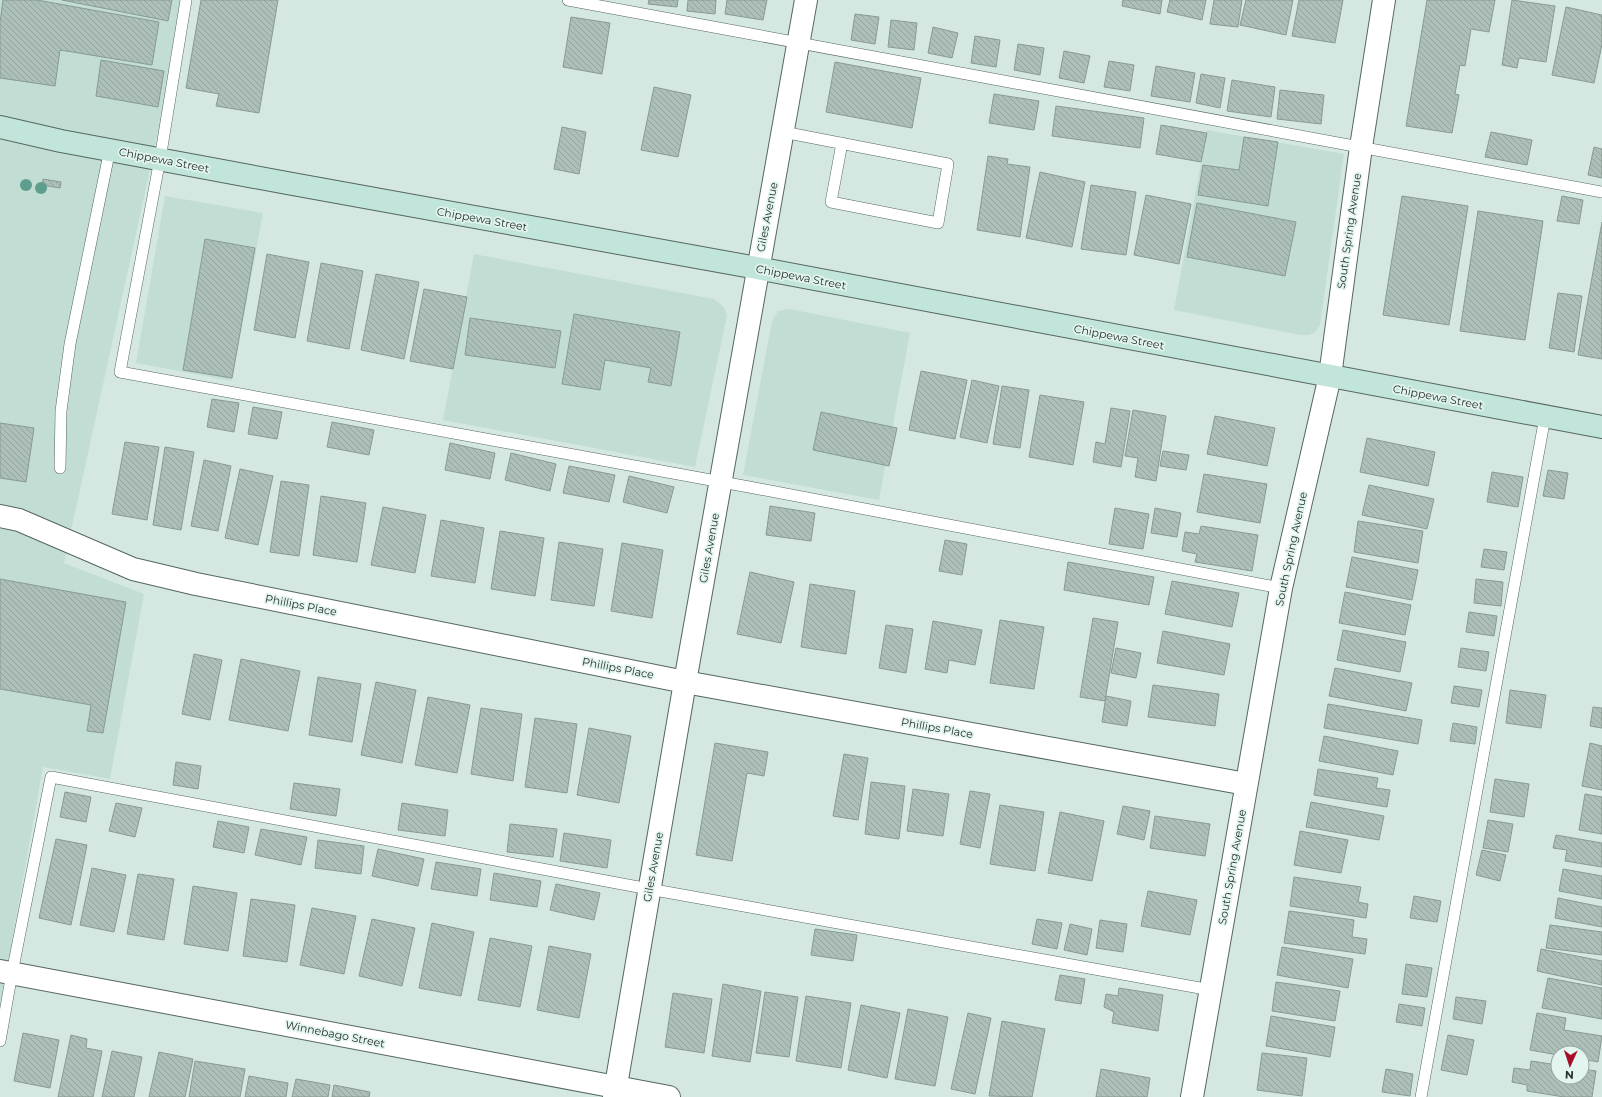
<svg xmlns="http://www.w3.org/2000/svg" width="1602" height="1097" viewBox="0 0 1602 1097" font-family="Montserrat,sans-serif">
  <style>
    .built { fill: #c2ded4 }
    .building { fill: url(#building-back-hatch); stroke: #889a93 }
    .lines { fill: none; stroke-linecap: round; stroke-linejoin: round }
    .lane-casing { stroke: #54665f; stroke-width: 12 }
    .street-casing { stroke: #54665f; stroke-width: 24 }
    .secondary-casing { stroke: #54665f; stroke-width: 24 }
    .lane { stroke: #fff; stroke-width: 11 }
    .street { stroke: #fff; stroke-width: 22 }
    .secondary { stroke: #c1e4db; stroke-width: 22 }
    .tree { fill: #5f9e8f }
    .labels { text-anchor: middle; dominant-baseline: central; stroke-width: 3.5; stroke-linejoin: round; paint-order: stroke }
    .street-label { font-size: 11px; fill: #28302d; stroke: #e2f5ee }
  </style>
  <defs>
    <pattern id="building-back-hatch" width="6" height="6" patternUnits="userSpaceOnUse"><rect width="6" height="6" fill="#acbfb8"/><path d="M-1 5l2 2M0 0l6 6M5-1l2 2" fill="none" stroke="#94a49e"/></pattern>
  </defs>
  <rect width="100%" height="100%" fill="#d4e8e1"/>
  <g class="built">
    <path d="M0 0H180L160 124 64 563 144 594 110 779 43 767 0 1008Z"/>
    <path d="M1207 130 1344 154 1320 325 1315 332 1309 335H1300L1174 310Z"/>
    <path d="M165 196 263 213 232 381 136 363Z"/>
    <path d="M474 254 714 299 724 307 727 316 695 467 443 420Z"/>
    <path d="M790 309 910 333 879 500 743 475 772 321 778 311Z"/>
  </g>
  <g class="building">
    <path d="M3 0H37L159 22 152 65 60 50 55 86 0 78V22Z"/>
    <path d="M62 0H172L168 21Z"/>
    <path d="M201 0H278L259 113 216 106 219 94 186 88Z"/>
    <path d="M649 0H678L677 7 648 4Z"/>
    <path d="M688 0H716L715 14 687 11Z"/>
    <path d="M727 0H767L763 20 725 14Z"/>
    <path d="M1123 0H1162L1160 14 1122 6Z"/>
    <path d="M1170 0H1206L1202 20 1167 12Z"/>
    <path d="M1214 0H1242L1238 27 1210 24Z"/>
    <path d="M1246 0H1293L1286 35 1240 25Z"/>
    <path d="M1299 0H1343L1335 43 1292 36Z"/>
    <path d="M1427 0H1495L1489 32 1471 29 1465 66 1460 65 1455 94 1459 95 1452 133 1406 126Z"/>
    <path d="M1512 0 1555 6 1546 62 1519 58 1517 68 1502 65Z"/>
    <path d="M1566 7 1602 15V44L1594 83 1552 75Z"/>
    <path d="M855 14 879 17 875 44 851 40Z"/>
    <path d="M571 17 610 23 602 74 563 67Z"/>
    <path d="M891 20 917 23 914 50 888 47Z"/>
    <path d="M933 27 958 33 952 58 928 53Z"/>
    <path d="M975 36 1000 40 996 67 971 63Z"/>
    <path d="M1018 44 1044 48 1040 75 1014 70Z"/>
    <path d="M1064 51 1090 56 1084 83 1059 78Z"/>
    <path d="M101 60 164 71 158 107 96 96Z"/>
    <path d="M1109 61 1134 65 1130 91 1104 87Z"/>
    <path d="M835 62 921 78 912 128 826 112Z"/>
    <path d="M1156 66 1195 73 1190 102 1151 96Z"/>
    <path d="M1201 74 1225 78 1220 108 1196 103Z"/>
    <path d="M1232 80 1275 87 1271 117 1227 111Z"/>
    <path d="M654 87 691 95 678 157 641 150Z"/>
    <path d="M1280 90 1324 95 1321 124 1277 119Z"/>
    <path d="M994 94 1039 101 1034 130 989 123Z"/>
    <path d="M1056 106 1144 118 1140 148 1052 136Z"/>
    <path d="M1161 125 1207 133 1201 162 1156 154Z"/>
    <path d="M562 127 586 132 579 174 554 169Z"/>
    <path d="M1491 132 1532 140 1527 165 1485 157Z"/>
    <path d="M1244 137 1278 142 1268 206 1198 195 1203 165 1239 170Z"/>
    <path d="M1594 147 1602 149V178L1588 175Z"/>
    <path d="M988 156 1008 159 1007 164 1030 167 1020 237 977 230Z"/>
    <path d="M1040 172 1085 182 1072 247 1026 238Z"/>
    <path d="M43 179 61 182 60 188 42 185Z"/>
    <path d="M1091 185 1136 192 1126 255 1081 249Z"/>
    <path d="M1146 195 1191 204 1179 264 1134 255Z"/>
    <path d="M1402 196 1468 206 1449 325 1383 315Z"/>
    <path d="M1562 196 1583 200 1579 224 1557 221Z"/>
    <path d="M1197 203 1296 222 1285 276 1187 257Z"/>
    <path d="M1478 211 1543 221 1525 340 1460 331Z"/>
    <path d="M1602 222V359L1578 355Z"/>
    <path d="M205 239 255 248 232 378 183 370Z"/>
    <path d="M267 254 309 262 295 338 254 330Z"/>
    <path d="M321 263 363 271 349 349 307 341Z"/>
    <path d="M376 274 419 282 404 359 361 350Z"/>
    <path d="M424 289 467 297 453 369 410 361Z"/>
    <path d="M1558 293 1582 296 1574 352 1549 348Z"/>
    <path d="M574 314 680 332 671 386 648 382 651 368 605 360 600 390 562 384Z"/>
    <path d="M470 318 561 331 555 368 465 355Z"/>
    <path d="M921 371 967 380 955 439 909 430Z"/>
    <path d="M972 380 999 386 987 443 960 437Z"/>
    <path d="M1002 386 1029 390 1020 448 993 444Z"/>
    <path d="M1040 395 1084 402 1073 465 1029 457Z"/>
    <path d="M212 399 239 403 234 432 207 427Z"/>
    <path d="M253 407 282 412 277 439 248 434Z"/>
    <path d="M1111 408 1130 411 1121 467 1093 462 1096 442 1105 444Z"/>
    <path d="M1133 410 1166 416 1156 481 1135 477 1138 458 1125 456Z"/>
    <path d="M821 412 897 428 889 466 813 450Z"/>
    <path d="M1215 416 1275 428 1267 466 1207 454Z"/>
    <path d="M332 422 374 430 369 455 327 447Z"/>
    <path d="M0 423 34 428 26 482 0 478Z"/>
    <path d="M1367 438 1435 452 1428 486 1360 472Z"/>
    <path d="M125 442 159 447 147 520 112 514Z"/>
    <path d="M450 443 495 453 490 479 445 470Z"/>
    <path d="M165 447 194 452 181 530 153 525Z"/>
    <path d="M1163 451 1189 455 1186 470 1160 466Z"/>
    <path d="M511 453 556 464 550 491 505 480Z"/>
    <path d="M204 460 231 466 218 531 191 526Z"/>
    <path d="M569 466 615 475 609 502 563 493Z"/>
    <path d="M240 469 273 476 258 545 225 538Z"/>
    <path d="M1548 470 1568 473 1564 499 1543 496Z"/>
    <path d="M1492 472 1523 477 1518 507 1487 502Z"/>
    <path d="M1204 474 1267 484 1260 523 1197 512Z"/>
    <path d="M629 476 674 487 667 513 623 502Z"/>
    <path d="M281 481 309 485 299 556 270 552Z"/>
    <path d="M1369 485 1434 499 1427 529 1362 515Z"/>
    <path d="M321 496 366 503 357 562 313 555Z"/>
    <path d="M770 506 815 513 811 541 766 535Z"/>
    <path d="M383 507 426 515 415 573 371 565Z"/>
    <path d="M1115 508 1149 514 1143 549 1109 544Z"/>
    <path d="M1155 508 1181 513 1177 537 1151 533Z"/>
    <path d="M441 520 484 528 475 583 431 576Z"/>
    <path d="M1358 521 1423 531 1418 563 1354 552Z"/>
    <path d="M1201 526 1258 535 1252 571 1195 562 1197 554 1182 551 1185 532 1199 534Z"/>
    <path d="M500 531 544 538 535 596 491 589Z"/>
    <path d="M945 540 967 544 962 575 939 571Z"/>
    <path d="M559 542 603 549 594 606 551 600Z"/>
    <path d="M622 543 663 550 652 618 611 611Z"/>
    <path d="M1484 549 1507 552 1504 570 1481 567Z"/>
    <path d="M1352 557 1418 570 1412 600 1346 587Z"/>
    <path d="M1068 562 1154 577 1149 605 1064 590Z"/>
    <path d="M750 572 794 582 781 643 737 634Z"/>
    <path d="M0 579 126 602 103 733 87 731 91 705 0 689Z"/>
    <path d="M1476 579 1503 582 1501 606 1474 603Z"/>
    <path d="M1172 581 1239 593 1232 627 1165 614Z"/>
    <path d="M810 584 855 591 846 654 801 647Z"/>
    <path d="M1345 592 1411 605 1405 635 1339 623Z"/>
    <path d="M1469 612 1497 616 1494 636 1466 632Z"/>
    <path d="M1093 618 1118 622 1105 701 1080 697Z"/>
    <path d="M1000 620 1044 627 1034 689 990 683Z"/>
    <path d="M933 621 982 630 975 665 949 660 947 673 925 669Z"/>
    <path d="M886 625 913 629 906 673 879 668Z"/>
    <path d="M1343 630 1406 642 1400 672 1337 660Z"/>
    <path d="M1163 631 1230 644 1224 675 1157 663Z"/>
    <path d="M1116 648 1141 653 1136 678 1111 673Z"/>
    <path d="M1461 648 1489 652 1486 671 1458 667Z"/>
    <path d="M194 654 222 660 210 720 182 714Z"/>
    <path d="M241 659 300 671 288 731 229 720Z"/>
    <path d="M1335 668 1412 683 1406 711 1329 696Z"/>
    <path d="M318 677 361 684 352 742 309 735Z"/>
    <path d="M376 682 416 690 402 763 361 755Z"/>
    <path d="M1153 685 1219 694 1215 726 1148 717Z"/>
    <path d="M1454 686 1482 690 1479 707 1451 703Z"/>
    <path d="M1510 690 1546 695 1541 728 1506 723Z"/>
    <path d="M1106 696 1131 701 1127 726 1102 722Z"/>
    <path d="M428 697 470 705 457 773 415 765Z"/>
    <path d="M1328 704 1422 720 1418 744 1324 728Z"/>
    <path d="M1593 707 1602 708V728L1590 726Z"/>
    <path d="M481 708 522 714 513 781 471 774Z"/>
    <path d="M535 718 577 724 567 793 525 787Z"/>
    <path d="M1453 723 1477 727 1475 744 1450 741Z"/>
    <path d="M589 728 631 736 619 803 577 795Z"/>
    <path d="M1324 736 1398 751 1393 775 1319 761Z"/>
    <path d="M715 743 768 752 764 776 747 773 732 861 696 855Z"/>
    <path d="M1590 743 1602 746V790L1582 786Z"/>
    <path d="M844 754 868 758 858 820 833 816Z"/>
    <path d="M176 762 201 766 198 789 173 785Z"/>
    <path d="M1318 769 1378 778 1376 788 1390 790 1387 807 1314 795Z"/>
    <path d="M1495 779 1529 784 1524 817 1490 812Z"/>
    <path d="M871 782 905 786 899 839 865 834Z"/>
    <path d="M294 783 340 789 336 816 290 809Z"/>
    <path d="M913 789 949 794 943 836 907 831Z"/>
    <path d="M970 791 990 794 980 848 960 844Z"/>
    <path d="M65 792 91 797 86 822 60 817Z"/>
    <path d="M1585 794 1602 797V834L1579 830Z"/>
    <path d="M1311 802 1384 816 1379 840 1306 827Z"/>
    <path d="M116 803 142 808 135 837 109 831Z"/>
    <path d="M402 803 448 810 445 836 398 830Z"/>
    <path d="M1000 805 1044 812 1035 871 990 864Z"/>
    <path d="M1123 806 1150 811 1144 840 1117 834Z"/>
    <path d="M1060 812 1104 821 1092 881 1048 873Z"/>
    <path d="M1155 816 1210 824 1205 856 1150 848Z"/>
    <path d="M1488 820 1513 824 1508 852 1483 848Z"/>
    <path d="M218 821 249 827 244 853 213 847Z"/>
    <path d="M510 824 557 829 553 857 507 852Z"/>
    <path d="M261 829 307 837 301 865 255 855Z"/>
    <path d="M1300 831 1348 840 1341 873 1294 865Z"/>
    <path d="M564 833 611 840 607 868 560 861Z"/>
    <path d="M1556 835 1602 843V867L1565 861 1567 850 1553 848Z"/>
    <path d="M56 839 87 845 71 925 39 918Z"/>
    <path d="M318 840 364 846 361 874 315 868Z"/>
    <path d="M378 849 424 859 418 886 372 876Z"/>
    <path d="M1482 850 1506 855 1500 881 1476 875Z"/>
    <path d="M436 862 481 869 477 896 431 889Z"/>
    <path d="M92 868 126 875 114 932 80 925Z"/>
    <path d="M1563 869 1602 876V899L1559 891Z"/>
    <path d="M494 873 541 881 537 907 490 900Z"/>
    <path d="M138 874 174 879 164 940 127 934Z"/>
    <path d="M1294 877 1361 887 1358 902 1368 904 1366 918 1290 906Z"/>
    <path d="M556 884 600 893 594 920 550 910Z"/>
    <path d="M193 886 237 893 228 951 184 944Z"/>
    <path d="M1148 891 1197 900 1190 935 1141 926Z"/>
    <path d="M1414 896 1441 901 1437 922 1410 918Z"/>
    <path d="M1558 898 1602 907V927L1555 918Z"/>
    <path d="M251 899 295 905 287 962 243 956Z"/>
    <path d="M312 908 356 916 344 974 300 965Z"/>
    <path d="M1289 911 1354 920 1352 937 1367 939 1365 954 1284 943Z"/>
    <path d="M372 919 415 928 402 986 359 976Z"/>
    <path d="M1037 919 1062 923 1057 949 1032 944Z"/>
    <path d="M1100 920 1127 924 1123 952 1096 948Z"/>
    <path d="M432 923 474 932 461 996 419 988Z"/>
    <path d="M1070 924 1092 929 1087 955 1064 950Z"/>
    <path d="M1550 925 1602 932V955L1546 948Z"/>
    <path d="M815 929 857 935 853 961 811 955Z"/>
    <path d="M490 938 532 946 520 1007 478 1000Z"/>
    <path d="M549 946 591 954 579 1018 537 1010Z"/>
    <path d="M1282 947 1353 959 1348 988 1277 975Z"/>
    <path d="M1541 949 1602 961V985L1537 971Z"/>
    <path d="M1406 964 1432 968 1427 997 1402 994Z"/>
    <path d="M1060 975 1085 979 1081 1004 1055 1000Z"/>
    <path d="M1548 978 1602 988V1019L1542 1008Z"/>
    <path d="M1276 982 1340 991 1335 1021 1272 1011Z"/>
    <path d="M723 984 761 991 750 1062 712 1056Z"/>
    <path d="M1119 988 1163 995 1158 1031 1112 1023 1114 1012 1104 1007 1106 994 1118 996Z"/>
    <path d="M765 992 798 997 789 1057 756 1053Z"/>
    <path d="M673 993 712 999 704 1053 665 1047Z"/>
    <path d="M806 996 851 1003 841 1068 796 1061Z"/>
    <path d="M1456 997 1486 1001 1482 1024 1453 1019Z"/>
    <path d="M1399 1004 1425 1008 1422 1026 1396 1022Z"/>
    <path d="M861 1005 900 1013 887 1078 848 1070Z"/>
    <path d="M908 1009 948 1017 935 1086 895 1079Z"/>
    <path d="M968 1013 991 1018 975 1094 951 1089Z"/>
    <path d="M1537 1013 1566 1018 1564 1030 1602 1036 1598 1062 1582 1059V1053H1558V1055L1530 1050Z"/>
    <path d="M1271 1016 1335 1027 1330 1057 1266 1046Z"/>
    <path d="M1002 1021 1045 1029 1032 1097 989 1096Z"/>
    <path d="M23 1033 59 1040 50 1088 14 1081Z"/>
    <path d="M71 1035 87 1039 86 1048 102 1051 93 1097H58Z"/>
    <path d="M1448 1035 1474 1040 1467 1075 1441 1070Z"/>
    <path d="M112 1051 142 1057 134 1097H102Z"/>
    <path d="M159 1052 193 1059 185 1097H149Z"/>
    <path d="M1262 1053 1307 1058 1302 1096 1257 1090Z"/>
    <path d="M195 1061 245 1069 240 1097H189Z"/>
    <path d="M1531 1061 1558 1065V1077H1582V1069L1596 1071 1592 1097H1564L1527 1091V1085L1512 1082 1514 1068 1530 1070Z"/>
    <path d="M1101 1069 1150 1078 1147 1097H1096Z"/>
    <path d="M1386 1069 1413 1074 1410 1096 1382 1092Z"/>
    <path d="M249 1076 288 1083 286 1097H245Z"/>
    <path d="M296 1079 330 1085 328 1097H292Z"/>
    <path d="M334 1085 370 1092 369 1097H332Z"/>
  </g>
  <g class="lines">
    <g class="lane-casing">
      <g id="lane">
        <path d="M186 0 160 159 120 372 749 487 1281 588"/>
        <path d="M568 0C912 66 1257 127 1602 192"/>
        <path d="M783 132 948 164 938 223 831 202 842 143"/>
        <path d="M60 468 61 411 70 344 110 149"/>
        <path d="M0 1041 12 973 51 777 649 889 1211 990"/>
        <path d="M1421 1097 1545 417"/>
      </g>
    </g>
    <g class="street-casing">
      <g id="street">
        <path d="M0 516 19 520 133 569 196 584 685 682 1246 784"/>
        <path d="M0 971 669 1097"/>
        <path d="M614 1097 685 682 806 0"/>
        <path d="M1192 1097 1281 588 1330 376 1361 147 1384 0"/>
      </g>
    </g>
    <g class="secondary-casing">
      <path id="secondary" d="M0 127 61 141 287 183 757 268 1602 427"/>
    </g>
    <use href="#lane" class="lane"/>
    <use href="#street" class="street"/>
    <use href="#secondary" class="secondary"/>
  </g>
  <g class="tree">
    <circle cx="26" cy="185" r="6"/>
    <circle cx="41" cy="188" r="6"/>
  </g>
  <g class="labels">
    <g class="street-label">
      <text transform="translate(164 160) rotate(11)">Chippewa Street</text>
      <text transform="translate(767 217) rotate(-79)">Giles Avenue</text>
      <text transform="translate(482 219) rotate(10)">Chippewa Street</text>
      <text transform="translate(1349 231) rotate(-82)">South Spring Avenue</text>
      <text transform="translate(801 277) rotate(11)">Chippewa Street</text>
      <text transform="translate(1119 337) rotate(11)">Chippewa Street</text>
      <text transform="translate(1438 397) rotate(11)">Chippewa Street</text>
      <text transform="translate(709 548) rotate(-80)">Giles Avenue</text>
      <text transform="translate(1291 549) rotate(-78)">South Spring Avenue</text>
      <text transform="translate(301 605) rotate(11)">Phillips Place</text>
      <text transform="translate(618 668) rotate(11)">Phillips Place</text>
      <text transform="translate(937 728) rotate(10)">Phillips Place</text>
      <text transform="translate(653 867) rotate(-80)">Giles Avenue</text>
      <text transform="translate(1232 867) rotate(-80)">South Spring Avenue</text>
      <text transform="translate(335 1034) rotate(11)">Winnebago Street</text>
    </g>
  </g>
  <g transform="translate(1570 1065) rotate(183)"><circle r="19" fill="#e2f5ee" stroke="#98a6a1"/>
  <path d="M0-3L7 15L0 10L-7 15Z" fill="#a70f29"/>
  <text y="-6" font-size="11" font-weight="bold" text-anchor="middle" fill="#28302d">N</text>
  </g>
</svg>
